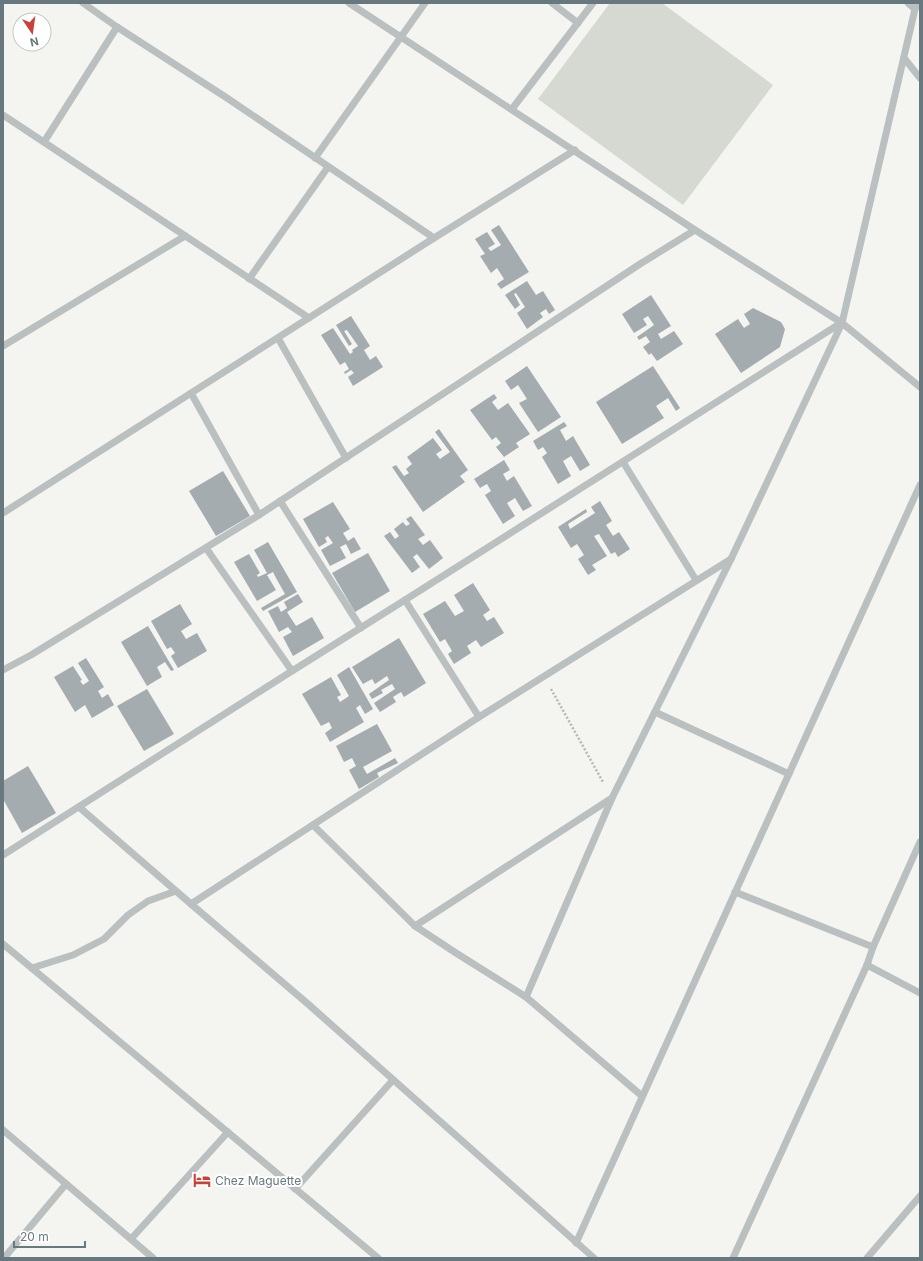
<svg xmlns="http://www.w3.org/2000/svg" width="923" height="1261" viewBox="0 0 923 1261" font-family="Inter,sans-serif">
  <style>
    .green { fill: #d5d9d1 }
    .building { fill: #a4acaf }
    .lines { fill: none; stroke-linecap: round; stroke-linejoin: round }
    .path { stroke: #b4b8b9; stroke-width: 2.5; stroke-dasharray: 2 2; stroke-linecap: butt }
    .minor { stroke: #babfc0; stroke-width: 7 }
    .labels { text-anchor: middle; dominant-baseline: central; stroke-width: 4; stroke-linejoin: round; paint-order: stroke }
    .poi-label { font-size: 12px; fill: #67787e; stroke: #fff; text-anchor: start }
  </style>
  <rect width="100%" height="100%" fill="#f4f4f1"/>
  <path class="green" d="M610 3H662L773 85 683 205 538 99Z"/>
  <g class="building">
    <path d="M499 225 529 272 501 289 497 284 504 279 497 268 491 273 480 256 485 254 475 239 487 232 495 244 488 248 491 251 501 245 491 230Z"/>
    <path d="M527 281 536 295 543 291 555 310 549 314 546 309 540 313 543 317 527 329 517 313 525 307 516 293 514 294 520 305 515 309 505 295Z"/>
    <path d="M651 295 671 326 658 334 661 339 674 331 683 344 657 361 651 353 649 355 643 347 650 342 646 336 639 340 637 337 654 325 648 316 643 319 647 325 634 333 622 314Z"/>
    <path d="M753 308 781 322 785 329 780 347 741 373 715 334 738 319 744 328 750 324 744 314Z"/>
    <path d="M351 316 370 346 364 350 370 360 376 356 383 367 353 386 348 377 354 373 351 370 345 374 344 372 349 369 345 362 340 365 321 335 333 328 350 354 353 352 352 350 358 346 347 330 344 331 352 344 349 346 336 325Z"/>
    <path d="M527 366 561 417 538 432 519 403 527 399 518 385 511 390 505 381Z"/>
    <path d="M653 366 680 408 676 411 668 398 656 406 664 418 622 444 596 402Z"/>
    <path d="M494 394 497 398 492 402 498 410 508 403 530 434 516 443 519 447 504 457 496 447 501 443 496 437 492 440 470 410Z"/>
    <path d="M564 422 567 426 560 430 566 441 573 436 590 465 580 471 571 456 563 461 571 476 558 484 542 457 547 453 543 447 538 450 533 441Z"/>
    <path d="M439 429 468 470 460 476 465 482 423 512 392 467 396 465 404 476 409 473 406 469 412 464 407 457 433 438 442 450 436 454 440 459 450 452 435 432Z"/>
    <path d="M504 460 510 470 503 474 507 481 514 476 532 506 523 511 515 498 507 503 515 516 503 524 485 495 491 491 487 484 480 488 474 479Z"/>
    <path d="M223 471 250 516 216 536 189 491Z"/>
    <path d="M600 501 612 521 606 525 613 536 619 532 630 549 618 557 615 552 611 554 599 534 594 536 607 556 592 565 596 570 588 575 578 559 584 555 577 544 571 548 558 527 586 509 587 512 568 524 570 529 595 513 591 507Z"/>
    <path d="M333 502 350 529 343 533 348 541 354 537 361 549 351 554 346 544 340 547 346 558 330 566 321 550 333 543 328 536 325 538 327 542 319 547 303 519Z"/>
    <path d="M411 516 425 535 418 539 423 545 430 540 443 558 429 569 417 554 413 557 420 567 412 573 384 536 390 532 395 539 399 536 394 529 403 522 406 526 410 524 406 519Z"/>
    <path d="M268 542 297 592 263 611 261 608 285 594 276 578 273 572 267 575 276 590 257 601 234 562 249 554 260 573 257 575 258 577 267 573 254 550Z"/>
    <path d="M368 553 390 591 355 612 332 573Z"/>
    <path d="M473 583 490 610 483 615 487 621 494 617 504 633 481 647 476 640 467 646 471 653 454 664 448 654 452 651 445 639 440 642 423 614 445 601 455 616 464 611 454 595Z"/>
    <path d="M298 594 303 602 287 612 296 626 312 617 324 638 293 656 283 637 292 632 288 627 279 632 268 611 278 606 281 612 287 608 284 602Z"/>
    <path d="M180 604 192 624 181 631 186 639 197 633 207 651 178 668 171 656 175 653 171 647 167 649 151 621Z"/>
    <path d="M148 626 174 670 171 671 165 662 157 667 162 677 147 686 121 642Z"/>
    <path d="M399 638 426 683 404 697 401 692 393 697 396 702 380 712 374 703 395 689 392 684 381 690 383 693 372 699 369 694 389 680 387 676 375 684 372 679 363 684 352 667Z"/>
    <path d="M86 658 104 687 98 691 102 698 108 694 114 705 92 718 85 705 75 712 54 677 73 666 82 680 80 681 83 685 89 681 78 663Z"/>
    <path d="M349 667 373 709 365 714 360 705 356 708 364 722 330 742 325 733 332 728 329 722 321 726 302 694 331 677 341 695 337 697 340 702 349 696 337 675Z"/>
    <path d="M147 689 174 734 144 751 117 706Z"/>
    <path d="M377 724 392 751 363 767 367 774 395 758 398 763 377 773 379 777 359 789 349 770 356 766 352 758 344 762 336 746Z"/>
    <path d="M28 766 56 813 22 833 3 799V781Z"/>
  </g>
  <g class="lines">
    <path class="path" d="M551 689 603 782"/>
    <g class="minor">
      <path d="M83 3 117 27 227 98 434 238"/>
      <path d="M349 3 695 230 842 323 920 387"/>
      <path d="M552 3 578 23"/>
      <path d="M908 3 915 9"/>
      <path d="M904 58 920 78"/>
      <path d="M512 109 593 3"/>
      <path d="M3 115 309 318"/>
      <path d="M44 142 117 27"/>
      <path d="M315 158 425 3"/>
      <path d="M249 279 328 167"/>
      <path d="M278 338 346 458"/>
      <path d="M3 346 185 236"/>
      <path d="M191 393 259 515"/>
      <path d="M623 462 696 580"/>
      <path d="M280 501 361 628"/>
      <path d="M3 513 434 238 575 150"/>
      <path d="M206 548 292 671"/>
      <path d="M405 600 479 717"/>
      <path d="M3 670 31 655 259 515 640 264 695 230"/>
      <path d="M655 712 789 774"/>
      <path d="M79 807 191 904 308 1004 594 1258"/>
      <path d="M313 825 415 926 456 953 526 997 642 1096"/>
      <path d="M3 855 292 671 405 600 841 323"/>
      <path d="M735 892 873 947"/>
      <path d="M191 904 479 717 731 559"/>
      <path d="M415 926 612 798"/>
      <path d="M3 944 378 1258"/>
      <path d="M867 965 920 993"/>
      <path d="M32 968 73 955 104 939 128 915 148 901 176 891"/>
      <path d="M526 997 612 798 731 559 842 323 915 9 919 3"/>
      <path d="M3 1130 153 1258"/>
      <path d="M295 1189 393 1080"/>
      <path d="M131 1239 228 1132"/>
      <path d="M576 1243 920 485"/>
      <path d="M4 1258 66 1184"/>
      <path d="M733 1258 867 965 873 947 920 842"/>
      <path d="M867 1258 920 1196"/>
    </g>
  </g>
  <defs>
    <g id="hotel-bare" transform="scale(1.38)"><path d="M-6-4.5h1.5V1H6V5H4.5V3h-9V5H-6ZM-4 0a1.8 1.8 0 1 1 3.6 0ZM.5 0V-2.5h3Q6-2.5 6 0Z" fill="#cb413a" stroke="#fff" stroke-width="2.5" paint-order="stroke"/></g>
  </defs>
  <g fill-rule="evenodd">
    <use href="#hotel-bare" x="202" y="1180"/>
  </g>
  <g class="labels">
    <g class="poi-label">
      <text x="215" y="1180">Chez Maguette</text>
    </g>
  </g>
  <rect width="923" height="1261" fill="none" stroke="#67787e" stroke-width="8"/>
  <g transform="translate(32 32) rotate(167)"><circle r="19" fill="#ffffff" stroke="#c2c9cb"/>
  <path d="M0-3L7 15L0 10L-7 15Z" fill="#cb413a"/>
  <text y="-6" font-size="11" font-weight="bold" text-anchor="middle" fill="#67787e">N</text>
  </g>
  <path d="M14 1241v6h71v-6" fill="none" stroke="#67787e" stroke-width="2"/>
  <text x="20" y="1241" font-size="12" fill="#67787e" stroke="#ffffff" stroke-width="3" paint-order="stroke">20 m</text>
</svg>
